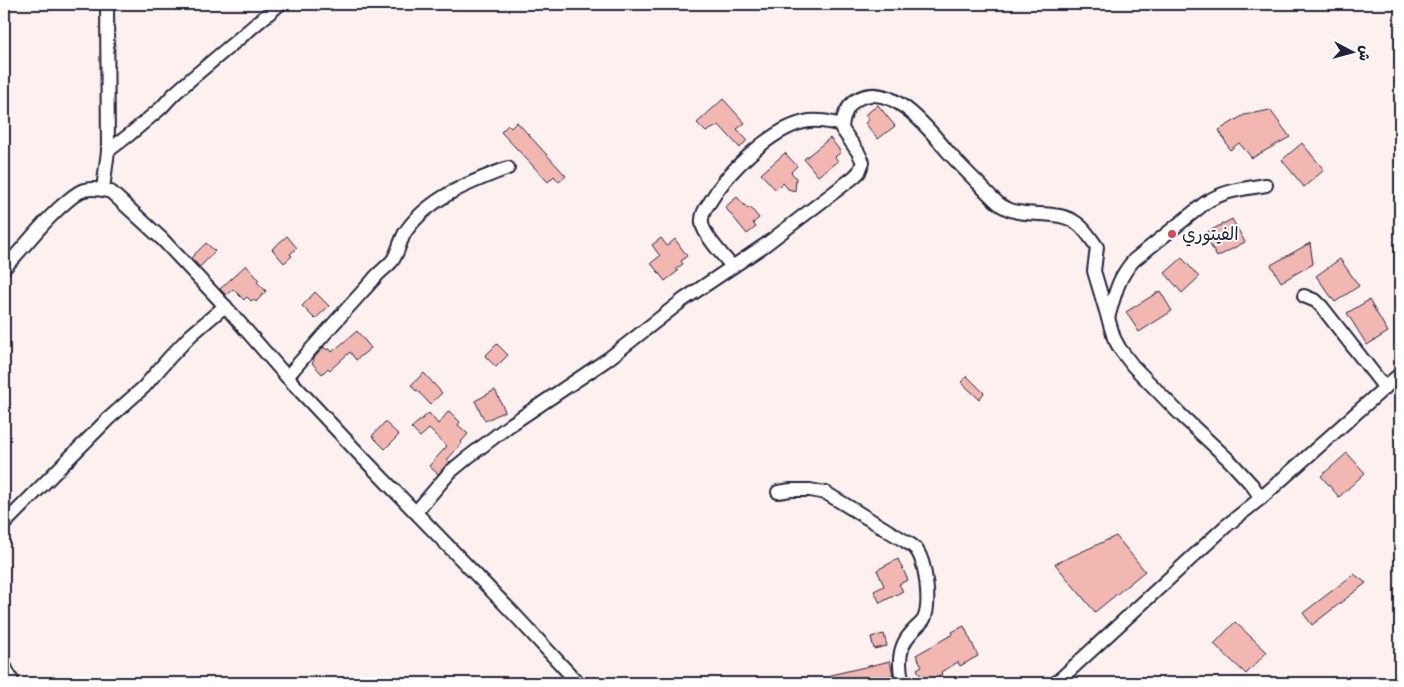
<svg xmlns="http://www.w3.org/2000/svg" width="1404" height="687" viewBox="0 0 1404 687" font-family="'Balsamiq Sans','Playpen Sans Arabic',sans-serif">
  <style>
    .building { fill: #f3b7b2; stroke: #22223b }
    .lines { fill: none; stroke-linecap: round; stroke-linejoin: round }
    .minor-casing { stroke: #22223b; stroke-width: 16 }
    .minor { stroke: #fff; stroke-width: 12 }
    .poi-dot { fill: #d1495b; stroke: #fff; stroke-width: 2 }
    .labels { text-anchor: middle; dominant-baseline: central; stroke-width: 4; stroke-linejoin: round; paint-order: stroke }
    .poi-label { font-size: 18px; fill: #22223b; stroke: #fff; text-anchor: start }
  </style>
  <rect width="100%" height="100%" fill="#fdf1f0"/>
  <filter id="ink" filterUnits="userSpaceOnUse"><feTurbulence type="fractalNoise" baseFrequency=".02" numOctaves="2"/><feDisplacementMap in="SourceGraphic" scale="10" xChannelSelector="R" yChannelSelector="G"/><feConvolveMatrix kernelMatrix="1 2 1 2 8 2 1 2 1" color-interpolation-filters="sRGB"/></filter>
  <g filter="url(#ink)">
    <g class="building">
      <path d="M723 99 745 123 737 129 747 140 740 148 719 125 706 132 697 123Z"/>
      <path d="M878 105 895 126 878 139 865 123 869 120 865 115Z"/>
      <path d="M1270 110 1290 137 1252 158 1239 143 1230 150 1219 130 1244 115Z"/>
      <path d="M517 122 566 176 559 182 554 176 548 182 501 132 508 125 511 128Z"/>
      <path d="M830 138 841 152 835 157 838 161 818 176 804 159Z"/>
      <path d="M1302 143 1324 170 1304 187 1282 160Z"/>
      <path d="M785 153 797 166 791 172 796 178 795 191 788 189 783 183 776 190 761 174Z"/>
      <path d="M737 197 748 209 750 207 759 218 753 223 756 227 747 234 725 207Z"/>
      <path d="M1232 219 1245 242 1217 257 1204 234Z"/>
      <path d="M287 236 297 248 290 254 292 256 284 263 272 249Z"/>
      <path d="M661 238 667 246 675 239 687 256 681 261 683 264 676 269 678 271 665 281 651 263 660 256 652 245Z"/>
      <path d="M206 243 215 251 200 267 191 258Z"/>
      <path d="M1310 243 1313 264 1281 282 1271 265Z"/>
      <path d="M1182 258 1199 277 1182 293 1165 273Z"/>
      <path d="M1340 259 1359 286 1335 302 1316 276Z"/>
      <path d="M246 265 259 280 257 282 266 291 256 302 254 299 251 301 247 297 244 300 233 289 226 295 220 289Z"/>
      <path d="M1160 291 1172 311 1139 332 1126 312Z"/>
      <path d="M315 292 329 306 315 319 302 306Z"/>
      <path d="M1369 300 1388 332 1367 345 1347 313Z"/>
      <path d="M357 331 371 348 356 360 350 352 330 370 328 368 322 374 312 363 314 361 313 359 324 347 327 350 329 348 332 352Z"/>
      <path d="M497 344 508 355 496 367 485 356Z"/>
      <path d="M424 373 442 393 430 404 417 390 416 391 411 385Z"/>
      <path d="M967 376 984 393 979 399 961 382Z"/>
      <path d="M495 390 505 411 485 421 475 401Z"/>
      <path d="M449 411 460 422 458 425 468 434 461 442 462 443 447 460 450 462 438 474 429 466 447 446 429 429 420 437 411 428 429 413 438 424Z"/>
      <path d="M385 422 399 435 385 449 372 436Z"/>
      <path d="M1347 453 1365 473 1339 497 1321 476Z"/>
      <path d="M1116 536 1145 571 1095 612 1055 564Z"/>
      <path d="M898 559 908 580 899 584 903 591 880 603 874 591 884 586 877 570Z"/>
      <path d="M1354 574 1366 583 1312 625 1303 613Z"/>
      <path d="M1235 622 1267 652 1246 674 1214 644Z"/>
      <path d="M964 626 978 656 960 666 958 662 941 672 942 675 925 683 917 669 922 666 916 655 953 634 952 632Z"/>
      <path d="M884 634 887 646 874 649 871 637Z"/>
      <path d="M890 661 893 675 859 683 858 681 845 683H833L831 675Z"/>
    </g>
    <g class="lines">
      <g class="minor-casing">
        <g id="minor">
          <path d="M108 151 129 135 161 108 174 94 191 79 280 4"/>
          <path d="M103 189 108 151 107 4"/>
          <path d="M732 266C724 257 703 234 702 223 701 215 706 207 710 202 727 172 770 130 804 122 817 119 830 122 842 125"/>
          <path d="M4 268C25 247 42 222 65 203 71 198 77 192 84 190 93 188 102 189 111 192L162 239 225 306 287 377 362 457 515 615 578 683"/>
          <path d="M1304 296 1316 301 1322 307 1385 388"/>
          <path d="M1108 318C1115 295 1117 279 1134 260L1205 203C1225 190 1243 189 1266 185"/>
          <path d="M287 377C315 344 344 312 373 280 378 273 386 268 392 261 398 254 400 240 406 231 430 197 471 182 508 168"/>
          <path d="M778 492 791 490H810L826 493 905 541C908 543 912 545 915 548 926 560 931 604 924 619 921 624 915 628 911 633 898 647 898 665 903 683"/>
          <path d="M416 512 450 472 467 458 510 425 608 359 683 300 765 245 854 177 859 172 863 162 858 152 842 129C842 118 847 106 856 100 890 79 929 129 948 152 957 162 967 172 977 182 984 189 991 197 998 203 1021 222 1055 206 1078 224 1086 230 1091 239 1097 247L1094 271 1114 338 1120 349 1133 366 1181 415 1230 461 1252 485 1261 498"/>
          <path d="M4 524 108 419 144 387 169 358 191 335 225 306"/>
          <path d="M4 665 13 683"/>
          <path d="M1056 683 1226 526 1261 498 1400 374"/>
        </g>
      </g>
      <use href="#minor" class="minor"/>
    </g>
  </g>
  <circle class="poi-dot" cx="1172" cy="234" r="5"/>
  <g class="labels">
    <g class="poi-label">
      <text x="1182" y="234">الفيتوري</text>
    </g>
  </g>
  <rect width="1404" height="687" fill="none" stroke="#fff" stroke-width="20"/>
  <rect x="10" y="10" width="1384" height="667" fill="none" stroke="#22223b" stroke-width="2" filter="url(#ink)"/>
  <g transform="translate(1352 52) rotate(96)" stroke="#ffffff" stroke-width="4" paint-order="stroke">
  <path d="M0-4L9 19L0 12L-9 19Z" fill="#22223b"/>
  <text y="-8" font-size="14" font-weight="bold" text-anchor="middle" fill="#22223b">ش</text>
  </g>
</svg>
